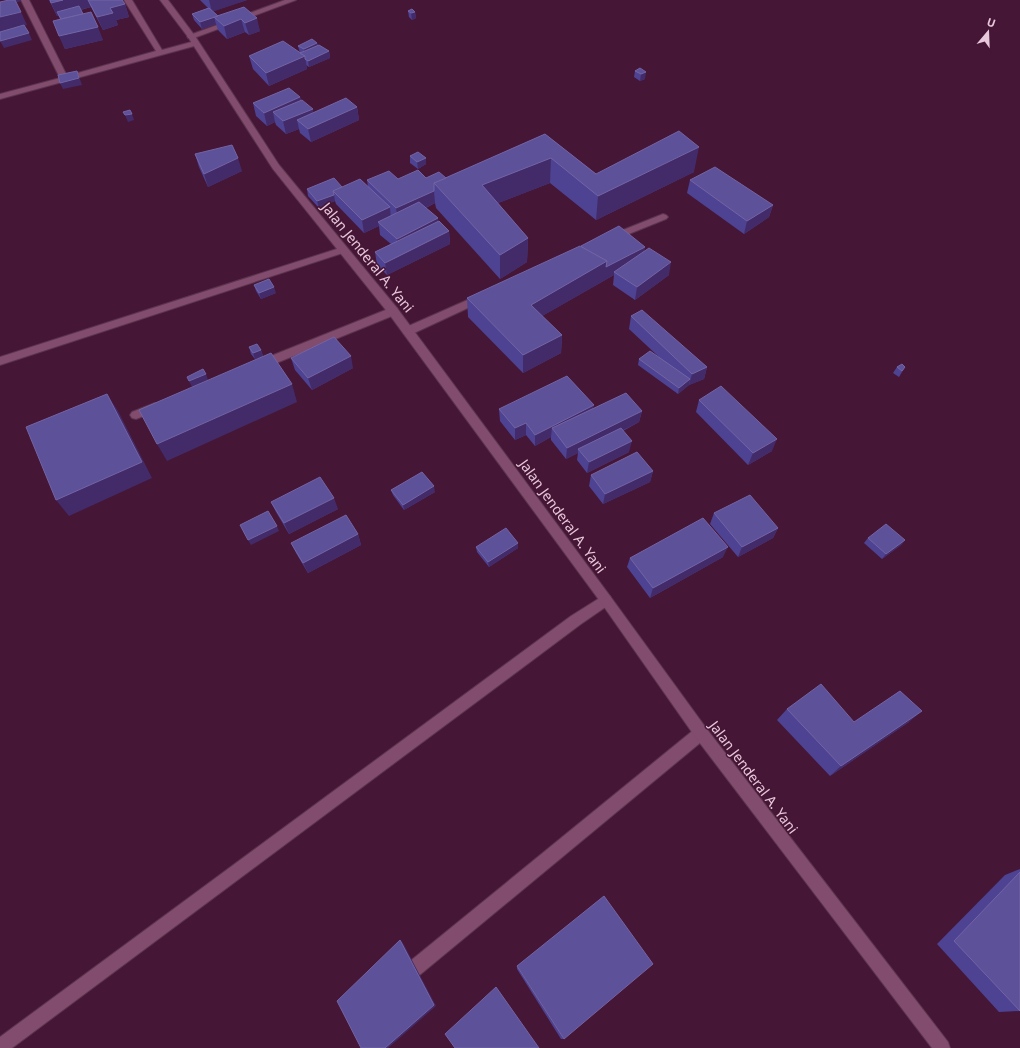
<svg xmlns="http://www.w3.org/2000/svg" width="1020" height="1048" viewBox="0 0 1020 1048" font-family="'Noto Sans',sans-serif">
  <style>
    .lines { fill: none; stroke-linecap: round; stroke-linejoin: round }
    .lane-casing { stroke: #5b344e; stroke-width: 2 }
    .street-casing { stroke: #5b344e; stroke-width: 2 }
    .secondary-casing { stroke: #5b344e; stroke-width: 2 }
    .lane { fill: #814c6d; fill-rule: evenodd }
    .street { fill: #814c6d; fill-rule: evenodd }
    .secondary { fill: #814c6d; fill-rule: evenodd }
    .wall { fill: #4d4392 }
    .shaded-wall { fill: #432b6a }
    .building { fill: #5d519a; stroke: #7364a4 }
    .labels { text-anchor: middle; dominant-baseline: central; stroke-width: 3; stroke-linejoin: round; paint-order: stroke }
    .street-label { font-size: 14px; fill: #e7c8da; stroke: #461636 }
  </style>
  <rect width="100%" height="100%" fill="#461636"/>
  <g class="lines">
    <g class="lane-casing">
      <g id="lane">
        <path d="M663 214 666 215 668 217 666 219 614 240 611 241 606 238 608 236Z"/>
        <path d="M481 294 485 296 486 298 485 300 412 334H404L403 331 404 328Z"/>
        <path d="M393 307 397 308 398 311 397 314 264 368H256L255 365 256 362Z"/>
        <path d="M155 403 159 404 160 407 159 410 136 419 132 418 130 415 132 412Z"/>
        <path d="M606 594 610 596 612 600 610 604 581 624 12 1048H0V1037L571 616Z"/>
      </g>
    </g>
    <g class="street-casing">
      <g id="street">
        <path d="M21 0H29L67 76 156 51 124 0H132L162 50 195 41 199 43 198 45 0 99V94L60 78Z"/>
        <path d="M285 0H296L194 38H188L187 36Z"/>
        <path d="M343 247 346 248 348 250 346 252 0 365V357Z"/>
        <path d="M701 726 706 728 708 733 706 738 410 983 404 985 398 983 396 977 398 971 696 728Z"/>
      </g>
    </g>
    <g class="secondary-casing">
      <path id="secondary" d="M160 0H168L195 36 279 165 397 308 610 596 706 728 948 1042 950 1048H932L696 738 602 604 389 314 273 169 188 37Z"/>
    </g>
    <use href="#lane" class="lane"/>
    <use href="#street" class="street"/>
    <use href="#secondary" class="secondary"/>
  </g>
  <g class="wall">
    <path d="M49 0H122L125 4 129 17 116 20 118 25 103 30 91 7 81 10 103 40 65 49 53 21 60 19 58 15 57 16Z"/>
    <path d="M200 0H247L213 11 218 16 244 7 260 31 249 35 245 32 227 39 218 30 216 24 202 29 194 20 192 14 208 8Z"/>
    <path d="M408 11 415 12 416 18 412 20 409 17Z"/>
    <path d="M317 43 318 45 329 51 330 58 309 67 306 65 307 69 269 86 253 69 249 56 300 53 298 46Z"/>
    <path d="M640 68 645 79 640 81 634 77 635 71Z"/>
    <path d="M300 97 301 100 313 113 357 107 359 120 311 142 300 133 299 129 286 134 276 125 275 122 267 126 256 116 253 103Z"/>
    <path d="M545 134 596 174 694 172 596 220 550 183 498 203 528 238 527 262 500 279 436 208 435 203 426 208 438 218V221L449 231 450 244 387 275 377 265 375 252 391 244 380 235 379 226 364 233 336 204 335 201 319 208 308 196 307 189 368 187 367 180 426 178H446Z"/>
    <path d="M195 154 242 171 208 187 199 167Z"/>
    <path d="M410 156 426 164 418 169 410 163Z"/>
    <path d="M690 180 773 205 769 217 744 234 687 193Z"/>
    <path d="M581 246 644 251 669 275 635 300 613 285 614 275 542 316 562 335 561 353 523 373 468 317 467 298 581 247Z"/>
    <path d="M254 285 276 293 261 299 256 291Z"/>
    <path d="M631 316 707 367 704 379 689 385 678 394 638 365 639 359 659 357 629 329Z"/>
    <path d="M249 347 261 350 263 356 255 359 251 354Z"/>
    <path d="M291 358 353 368 312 390 295 370Z"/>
    <path d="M897 367H905L899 377 893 373Z"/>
    <path d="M699 400 772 451 748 465 696 412Z"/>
    <path d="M593 408 642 411 639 422 623 431 629 452 587 473 577 460 578 453 566 459 551 440V437L535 446 526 435 515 440 500 421 499 409Z"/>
    <path d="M653 471 650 482 603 504 589 486 591 475Z"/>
    <path d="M391 490 435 492 404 510 393 495Z"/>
    <path d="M271 502 338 509 289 534 276 512Z"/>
    <path d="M714 513 778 528 773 538 738 557 710 524Z"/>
    <path d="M358 534 361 545 308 573 296 553 291 543Z"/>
    <path d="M868 538 905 540 901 545 882 559 864 543Z"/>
    <path d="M518 543V548L489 567 477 552 476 547Z"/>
    <path d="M723 557 650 598 627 567 630 558Z"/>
    <path d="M787 709 854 722H909L830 776 777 720Z"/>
    <path d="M1020 869V1011L999 1012 937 944 1005 875Z"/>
    <path d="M517 966 564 1039H561L517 969Z"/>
  </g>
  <g class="shaded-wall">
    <path d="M14 0H21V1L15 3Z"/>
    <path d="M63 0H88L91 7 59 15 57 12 58 15 57 16 51 3Z"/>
    <path d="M209 0H247L212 12Z"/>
    <path d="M125 4 129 17 116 20 118 25 103 30 97 17 110 8Z"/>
    <path d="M21 12 27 25 0 32V17Z"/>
    <path d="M415 12 416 18 412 20 411 13Z"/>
    <path d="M214 17 216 24 202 29 200 22Z"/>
    <path d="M257 18 260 31 249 35 245 23Z"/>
    <path d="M241 19 245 32 227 39 224 26Z"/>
    <path d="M98 27 103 40 65 49 59 36Z"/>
    <path d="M29 33 32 40 4 48 0 41Z"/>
    <path d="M317 43 319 50 305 56 304 49Z"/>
    <path d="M329 51 330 58 309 67 308 61Z"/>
    <path d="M305 56 307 69 269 86 266 73Z"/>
    <path d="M77 71 82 85 63 89 60 83Z"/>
    <path d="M646 72 645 79 640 81 641 74Z"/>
    <path d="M300 97 303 110 273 112 275 122 267 126 264 113Z"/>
    <path d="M357 107 359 120 311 142 308 129Z"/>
    <path d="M313 109 315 122 297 120 299 129 286 134 283 121Z"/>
    <path d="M132 114 134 120 128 122 125 115Z"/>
    <path d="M699 147 694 172 596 220 598 196Z"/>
    <path d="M238 158 242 171 208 187 204 174Z"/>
    <path d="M426 158V164L418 169 417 162Z"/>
    <path d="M551 158 550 183 483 209 482 185Z"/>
    <path d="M434 191 435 203 398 221 396 208Z"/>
    <path d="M334 195 335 201 319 208 317 201Z"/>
    <path d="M773 205 769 217 744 234 747 221Z"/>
    <path d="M390 207 391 220 378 222 379 226 364 233 362 220Z"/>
    <path d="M438 218 439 231 399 251 397 239Z"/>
    <path d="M449 231 450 244 387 275 385 263Z"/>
    <path d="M528 238 527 262 500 279V255Z"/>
    <path d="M645 247 643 260 614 272V275L530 323 531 305 607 261Z"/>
    <path d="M671 262 669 275 635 300 637 287Z"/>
    <path d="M274 287 276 293 261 299 259 293Z"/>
    <path d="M562 335 561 353 523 373V355Z"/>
    <path d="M261 350 263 356 255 359 253 353Z"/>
    <path d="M351 356 353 368 312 390 308 378Z"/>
    <path d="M707 367 704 379 689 385 692 374Z"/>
    <path d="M206 374 208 380 192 387 189 381Z"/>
    <path d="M690 379 689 385 678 394 679 388Z"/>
    <path d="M292 384 297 402 167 461 157 444Z"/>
    <path d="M107 394 118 411 152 478 69 516 56 500Z"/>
    <path d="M594 405 592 416 552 428 551 437 535 446V435Z"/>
    <path d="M642 411 639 422 580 452 578 449V453L566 459 567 448Z"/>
    <path d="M526 423V435L515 440V428Z"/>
    <path d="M777 439 772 451 748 465 753 453Z"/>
    <path d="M632 441 629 452 587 473 589 462Z"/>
    <path d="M653 471 650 482 603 504 605 494Z"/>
    <path d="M434 486 435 492 404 510 403 505Z"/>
    <path d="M334 498 338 509 289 534 284 523Z"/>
    <path d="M277 526 279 531 251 545 248 540Z"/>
    <path d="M778 528 773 538 738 557 742 547Z"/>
    <path d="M358 534 361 545 308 573 303 563Z"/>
    <path d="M905 540 901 545 882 559 886 554Z"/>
    <path d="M518 543V548L489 567 488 562Z"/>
    <path d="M728 547 723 557 650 598 653 588Z"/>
    <path d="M922 711 909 722 830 776 841 766Z"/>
    <path d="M400 940 403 943 436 1006 388 1048H385Z"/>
  </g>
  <g class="building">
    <path d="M9 0H15L21 12 0 17V2Z"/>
    <path d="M50 0H63L51 3Z"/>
    <path d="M88 0H122L125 4 110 8 113 13 97 17Z"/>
    <path d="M79 6 83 14 61 19 57 12Z"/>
    <path d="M244 7 257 18 245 23 241 19 224 26 214 17Z"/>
    <path d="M209 8 218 16 200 22 192 14Z"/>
    <path d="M412 9 415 12 411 13 408 11Z"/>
    <path d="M91 12 98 27 59 36 53 21Z"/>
    <path d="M24 25 29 33 0 41V32Z"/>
    <path d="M312 39 317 43 304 49 298 46Z"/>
    <path d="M283 41 305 56 266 73 249 56Z"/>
    <path d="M319 45 329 51 308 61 305 59V56L300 53Z"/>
    <path d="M640 68 646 72 641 74 635 71Z"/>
    <path d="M77 71 79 78 60 83 58 75Z"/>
    <path d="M289 88 300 97 264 113 253 103Z"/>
    <path d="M346 98 357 107 308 129 297 120Z"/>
    <path d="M302 100 313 109 283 121 273 112Z"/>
    <path d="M130 110 132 114 125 115 123 112Z"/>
    <path d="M679 131 699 147 598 196 551 158 482 185 528 238 500 255 434 183 545 134 596 174Z"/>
    <path d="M232 145 238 158 204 174 195 154Z"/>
    <path d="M418 152 426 158 417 162 410 156Z"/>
    <path d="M715 167 773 205 747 221 690 180Z"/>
    <path d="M418 170 426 178 439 172 446 178 434 183V191L396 208 367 180 389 171 398 179Z"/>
    <path d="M334 178 342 187 333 191 334 195 317 201 307 189Z"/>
    <path d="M360 179 390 207 362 220 333 191Z"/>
    <path d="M419 202 438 218 397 239 378 222Z"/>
    <path d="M439 221 449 231 385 263 375 252Z"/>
    <path d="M619 226 645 247 606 267 607 261 586 250 581 246Z"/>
    <path d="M580 246 607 261 531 305 562 335 523 355 467 298Z"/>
    <path d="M649 248 671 262 637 287 614 272Z"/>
    <path d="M269 279 274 287 259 293 254 285Z"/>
    <path d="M642 310 707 367 692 374 631 316Z"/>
    <path d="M334 337 351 356 308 378 291 358Z"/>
    <path d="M257 344 261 350 253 353 249 347Z"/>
    <path d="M650 351 690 379 679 388 639 359Z"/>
    <path d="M271 353 292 384 157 444 139 410Z"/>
    <path d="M902 364 905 367 902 371 897 367Z"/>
    <path d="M203 369 206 374 189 381 187 377Z"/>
    <path d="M567 376 594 405 535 435 526 423 515 428 499 409Z"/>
    <path d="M721 386 777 439 753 453 699 400Z"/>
    <path d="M626 393 642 411 567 448 552 428Z"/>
    <path d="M107 394 142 462 56 500 26 427Z"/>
    <path d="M621 428 632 441 589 462 578 449Z"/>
    <path d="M637 452 653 471 605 494 591 475Z"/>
    <path d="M422 472 434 486 403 505 391 490Z"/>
    <path d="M320 477 334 498 284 523 271 502Z"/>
    <path d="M750 495 778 528 742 547 714 513Z"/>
    <path d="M268 511 277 526 248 540 240 525Z"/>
    <path d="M346 515 358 534 303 563 291 543Z"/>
    <path d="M703 518 728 547 653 588 630 558Z"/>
    <path d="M886 524 905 540 886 554 868 538Z"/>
    <path d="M506 528 518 543 488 562 476 547Z"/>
    <path d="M821 684 854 722 900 691 922 711 841 766 787 709Z"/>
    <path d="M1020 872V1011L954 941Z"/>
    <path d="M604 896 653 964 564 1039 517 966Z"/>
    <path d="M400 940 434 1005 385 1048H361L337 1001Z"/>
    <path d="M496 987 539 1048H455L445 1034Z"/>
  </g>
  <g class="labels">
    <g class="street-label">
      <text transform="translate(368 257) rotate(51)">Jalan Jenderal A. Yani</text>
      <text transform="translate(563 516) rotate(54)">Jalan Jenderal A. Yani</text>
      <text transform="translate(754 777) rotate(53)">Jalan Jenderal A. Yani</text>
    </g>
  </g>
  <g transform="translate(988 32) rotate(19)" stroke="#461636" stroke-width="3" paint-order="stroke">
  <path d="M0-3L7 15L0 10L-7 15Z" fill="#e7c8da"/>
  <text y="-6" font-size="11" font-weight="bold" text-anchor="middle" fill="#e7c8da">U</text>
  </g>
</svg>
